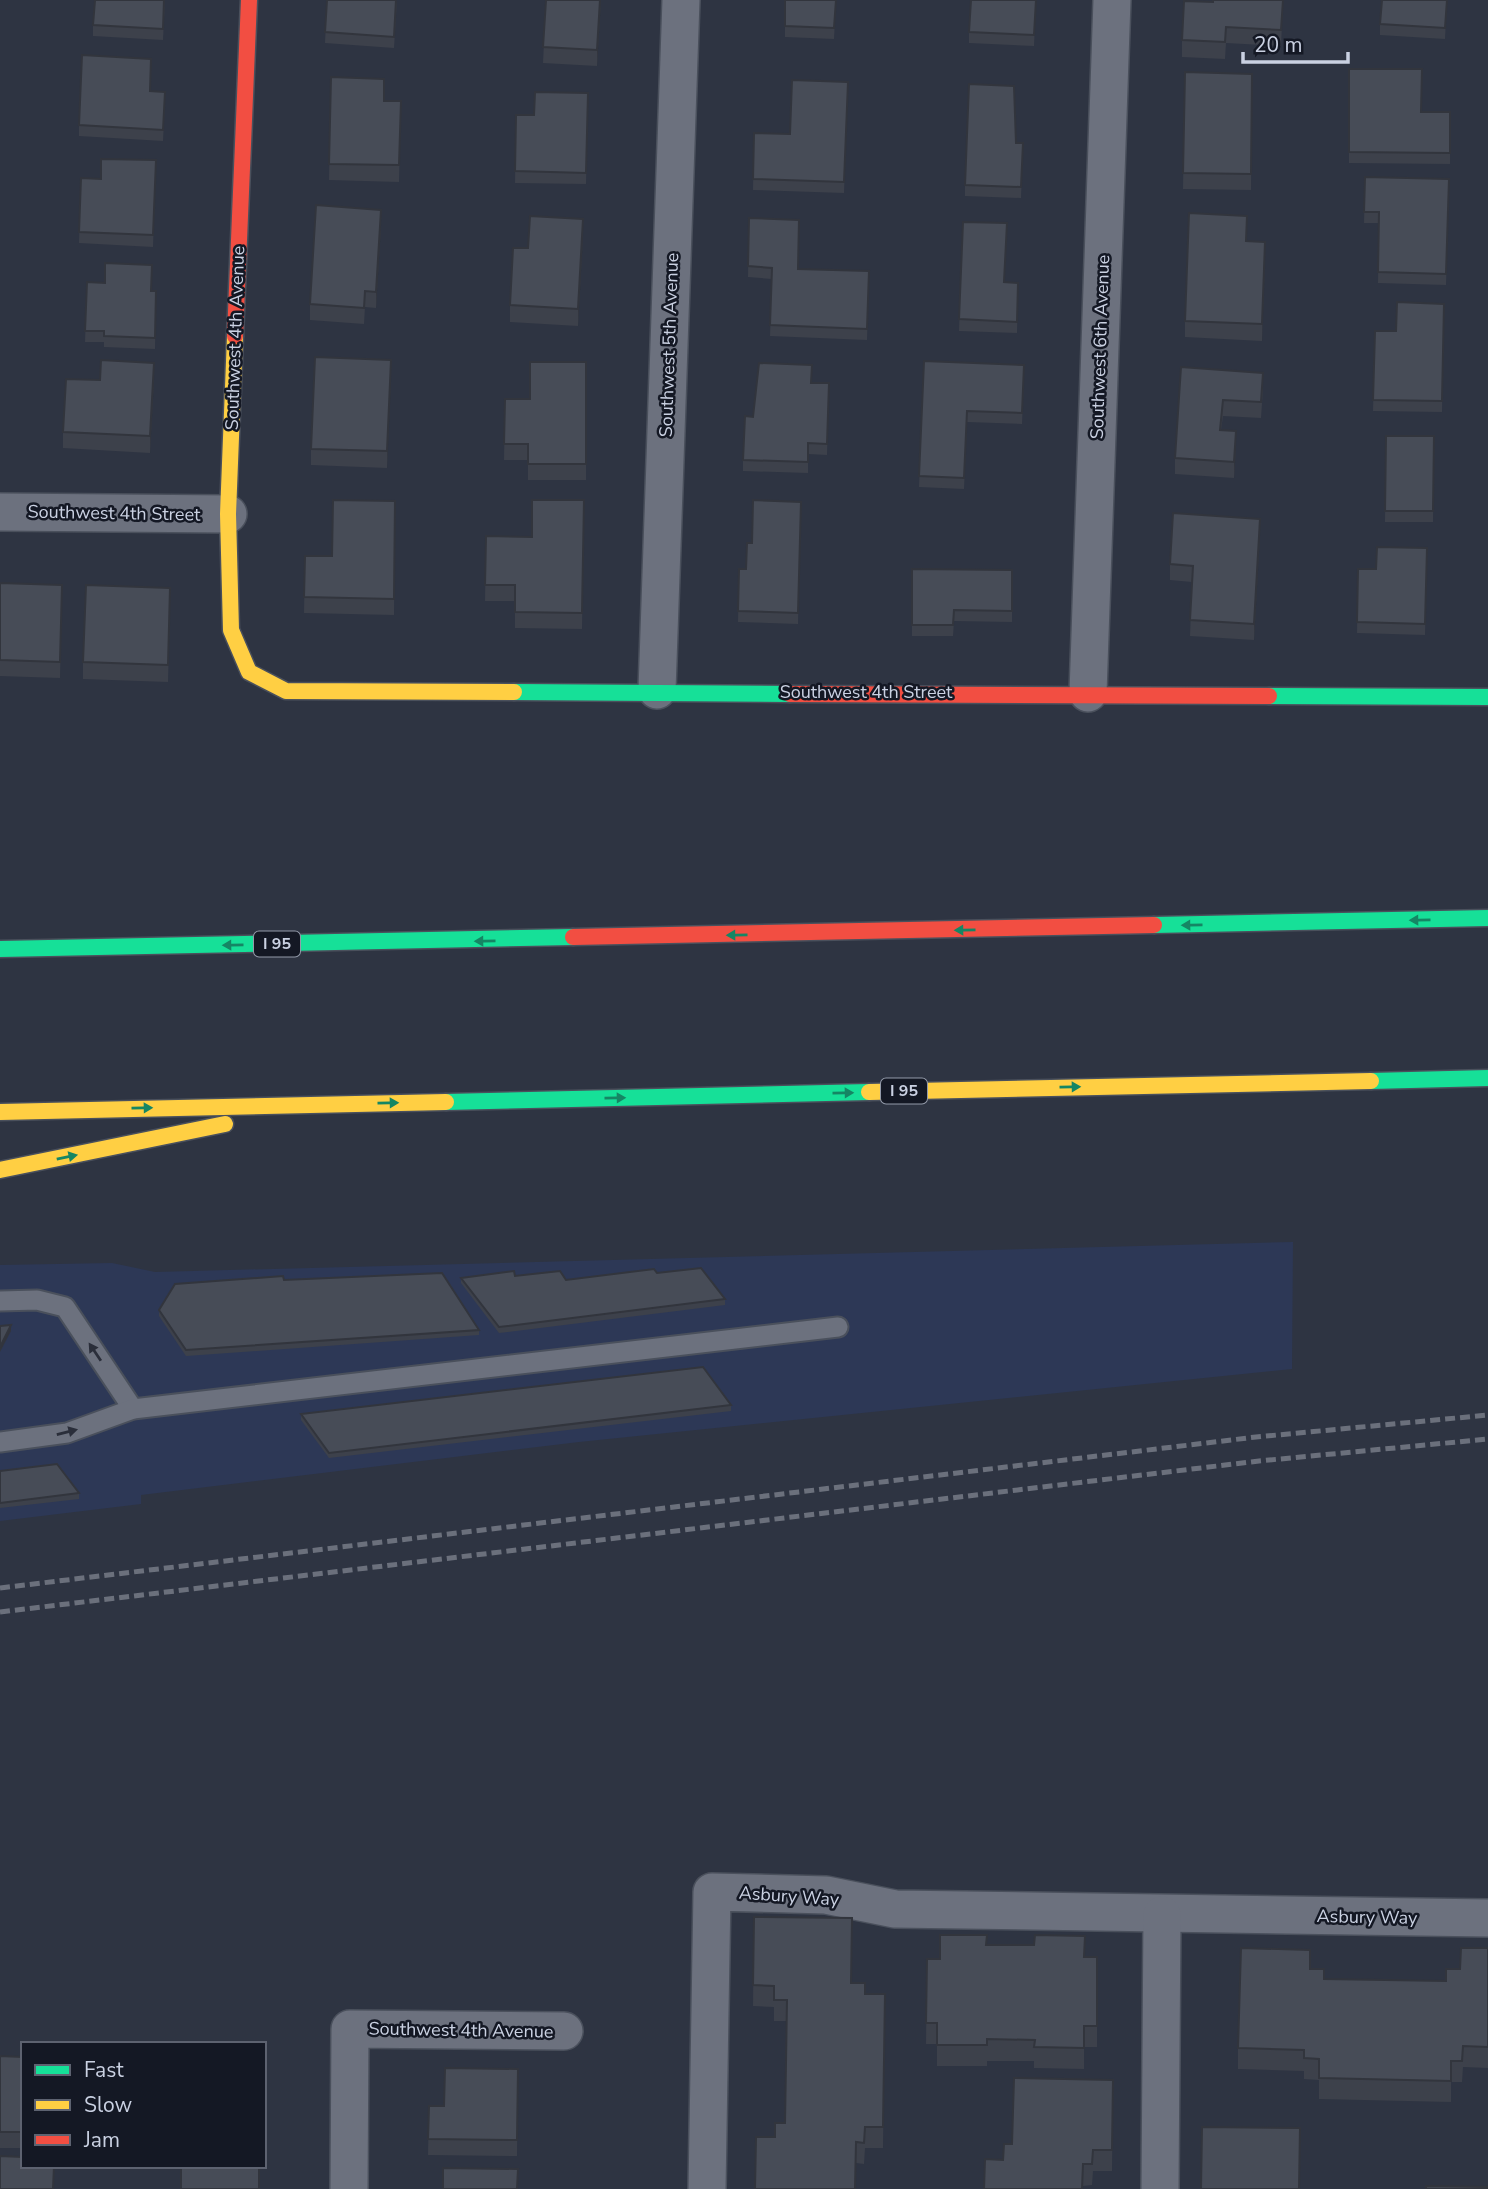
<svg xmlns="http://www.w3.org/2000/svg" width="1488" height="2189" viewBox="0 0 1488 2189" font-family="'Nunito Sans',sans-serif">
  <style>
    .built { fill: #2d3856 }
    .lines { fill: none; stroke-linecap: round; stroke-linejoin: round }
    .lane-casing { stroke: #4a505c; stroke-width: 23 }
    .street-casing { stroke: #4a505c; stroke-width: 40 }
    .fast-casing { stroke: #4a505c; stroke-width: 19 }
    .slow-casing { stroke: #4a505c; stroke-width: 19 }
    .jam-casing { stroke: #4a505c; stroke-width: 19 }
    .lane { stroke: #6c717e; stroke-width: 19 }
    .street { stroke: #6c717e; stroke-width: 37 }
    .fast { stroke: #16e098; stroke-width: 16 }
    .slow { stroke: #ffcf43; stroke-width: 16 }
    .jam { stroke: #f24e42; stroke-width: 16 }
    .rail { stroke: #6b707c; stroke-width: 5; stroke-dasharray: 10 5; stroke-linecap: butt }
    .wall { fill: #3d414b }
    .shaded-wall { fill: #32353d }
    .building { fill: #474c57; stroke: #32353d; stroke-width: 2 }
    .oneway { fill: #158664 }
    .oneway2 { fill: #2a2e3a }
    .labels { text-anchor: middle; dominant-baseline: central; stroke-width: 5; stroke-linejoin: round; paint-order: stroke }
    .shield { fill: #141824; stroke: #939aa9; stroke-width: 2 }
    .shield-label { font-size: 16px; font-weight: bold; fill: #cad1e2 }
    .street-label { font-size: 18px; fill: #cad1e2; stroke: #141824 }
  </style>
  <rect width="100%" height="100%" fill="#2e3442"/>
  <path class="built" d="M1293 1242 1292 1369 579 1442 141 1495V1504L0 1521V1265L112 1263 155 1272Z"/>
  <g class="lines">
    <g class="lane-casing">
      <g id="lane">
        <path d="M0 1301 37 1300 65 1307 133 1409"/>
        <path d="M0 1442 67 1433 133 1409 838 1327"/>
      </g>
    </g>
    <g class="street-casing">
      <g id="street">
        <path d="M0 512 228 514"/>
        <path d="M657 690 681 0"/>
        <path d="M1088 693 1112 0"/>
        <path d="M349 2189 350 2029 564 2031"/>
        <path d="M707 2189 712 1892 826 1895 895 1909 1488 1918"/>
        <path d="M1160 2189 1162 1915"/>
      </g>
    </g>
    <g class="fast-casing">
      <g id="fast">
        <path d="M514 692 790 694"/>
        <path d="M1269 696 1488 697"/>
        <path d="M1154 925 1488 918"/>
        <path d="M0 949 573 937"/>
        <path d="M1371 1081 1488 1078"/>
        <path d="M446 1102 869 1092"/>
      </g>
    </g>
    <g class="slow-casing">
      <g id="slow">
        <path d="M235 336 228 514 231 630 249 672 286 691 514 692"/>
        <path d="M869 1092 1371 1081"/>
        <path d="M0 1112 446 1102"/>
        <path d="M0 1170 225 1124"/>
      </g>
    </g>
    <g class="jam-casing">
      <g id="jam">
        <path d="M235 336 249 0"/>
        <path d="M790 694 1269 696"/>
        <path d="M573 937 1154 925"/>
      </g>
    </g>
    <use href="#lane" class="lane"/>
    <use href="#street" class="street"/>
    <use href="#fast" class="fast"/>
    <use href="#slow" class="slow"/>
    <use href="#jam" class="jam"/>
    <g class="rail">
      <path d="M0 1588 1256 1437 1488 1415"/>
      <path d="M0 1612 1259 1461 1488 1439"/>
    </g>
  </g>
  <g class="wall">
    <path d="M165 0 163 40 93 36V25Z"/>
    <path d="M327 0H397L394 48 325 43Z"/>
    <path d="M546 0H601L597 66 543 63Z"/>
    <path d="M785 0H836L834 39 785 37Z"/>
    <path d="M1036 0 1034 46 969 43V32Z"/>
    <path d="M1213 0H1283L1281 46 1226 43 1225 59 1182 57V40L1213 2Z"/>
    <path d="M1447 0 1445 39 1380 35V24Z"/>
    <path d="M1349 69 1421 112H1450V164L1349 163Z"/>
    <path d="M151 70 150 91 165 103 163 141 79 136V125Z"/>
    <path d="M1185 72 1252 74 1251 190 1183 189Z"/>
    <path d="M331 77 384 101H401L399 182 329 180Z"/>
    <path d="M848 82 844 193 753 190 754 133 790 134Z"/>
    <path d="M588 93 586 184 515 183 516 115H534Z"/>
    <path d="M1016 143H1023L1021 198 965 196V185Z"/>
    <path d="M156 160 153 247 79 243 81 178 101 179Z"/>
    <path d="M1365 177 1449 179 1446 285 1378 283 1379 223H1364Z"/>
    <path d="M749 218 798 269 869 271 867 340 770 336 772 279 748 277Z"/>
    <path d="M963 222 1005 282 1018 283 1017 333 959 331Z"/>
    <path d="M381 226 376 308 365 307 364 324 310 320V304Z"/>
    <path d="M583 235 578 326 510 322V305L528 248Z"/>
    <path d="M1247 241 1265 258 1262 341 1185 337V321Z"/>
    <path d="M87 282 156 291 155 349 104 347V342H85Z"/>
    <path d="M1444 304 1442 412 1373 411 1375 331H1396Z"/>
    <path d="M924 361 1024 376 1022 424 967 422 964 489 919 487Z"/>
    <path d="M586 362V480H528V460H504L505 399H530Z"/>
    <path d="M1181 367 1263 389 1261 418 1223 416 1221 430 1236 448 1234 478 1175 474V458Z"/>
    <path d="M391 376 387 468 311 465V449Z"/>
    <path d="M154 379 150 453 63 448V432L100 380Z"/>
    <path d="M811 383H829L827 455 808 454V473L743 471V460L753 417Z"/>
    <path d="M1386 436H1434L1433 522H1385Z"/>
    <path d="M584 500 582 629 515 628V601H485L486 536 532 537Z"/>
    <path d="M395 501 394 615 304 613 305 556H332Z"/>
    <path d="M801 502 798 624 738 622 739 569H746L752 543Z"/>
    <path d="M1260 535 1254 640 1190 636 1192 582 1170 580V564Z"/>
    <path d="M1427 548 1425 635 1357 633 1358 569H1376Z"/>
    <path d="M912 569 1012 570V622L954 621 953 636H912Z"/>
    <path d="M0 583 62 585 60 678 0 676Z"/>
    <path d="M170 605 168 682 83 679V662Z"/>
    <path d="M657 1273 725 1299V1305L499 1333 461 1283V1278L515 1276 566 1280Z"/>
    <path d="M284 1280 479 1330V1335L186 1356 159 1316V1310Z"/>
    <path d="M731 1405V1411L329 1458 301 1420V1414Z"/>
    <path d="M0 1471 79 1493V1499L0 1508Z"/>
    <path d="M754 1917 851 1983 865 1994H885L883 2148H865L864 2164 856 2163 775 2137 785 2123 786 2021H774V2007L753 2006Z"/>
    <path d="M987 1945 1085 1957H1097V2047H1084V2069L1034 2068V2061H987V2066H937V2044H926L927 1959H940Z"/>
    <path d="M1488 1948V2068L1463 2067 1462 2082H1451V2102L1319 2099V2080L1304 2079V2071L1238 2069V2048L1310 1969 1324 1979 1446 1981Z"/>
    <path d="M0 2056 23 2057V2148H0Z"/>
    <path d="M518 2069 517 2156 428 2155 429 2106H444Z"/>
    <path d="M1113 2080 1112 2171H1093L1092 2185 1083 2186V2189H984L1012 2144Z"/>
  </g>
  <g class="shaded-wall">
    <path d="M600 0H601L597 66V50Z"/>
    <path d="M381 210V226L376 308V292Z"/>
    <path d="M583 219V235L578 326V309Z"/>
    <path d="M1265 242V258L1262 341V324Z"/>
    <path d="M391 360V376L387 468V451Z"/>
    <path d="M154 363V379L150 453V436Z"/>
    <path d="M1236 431V448L1234 478V462Z"/>
    <path d="M1260 519V535L1254 640V624Z"/>
    <path d="M11 1325V1331L0 1352V1347Z"/>
  </g>
  <g class="building">
    <path d="M95 0H164L163 29 93 25Z"/>
    <path d="M327 0H396L394 37 325 32Z"/>
    <path d="M546 0H600L597 50 543 47Z"/>
    <path d="M785 0H836L834 28 785 26Z"/>
    <path d="M971 0H1036L1034 35 969 32Z"/>
    <path d="M1213 0H1283L1281 30 1226 27 1225 42 1182 40 1184 1 1213 2Z"/>
    <path d="M1382 0H1447L1445 28 1380 24Z"/>
    <path d="M82 55 151 59 150 91 165 92 163 130 79 125Z"/>
    <path d="M1349 69H1422L1421 112H1450V153L1349 152Z"/>
    <path d="M1185 72 1252 74 1251 174 1183 173Z"/>
    <path d="M331 77 384 79V101H401L399 165 329 164Z"/>
    <path d="M792 80 848 82 844 182 753 179 754 133 790 134Z"/>
    <path d="M969 84 1014 86 1016 143H1023L1021 187 965 185Z"/>
    <path d="M535 92 588 93 586 173 515 171 516 115H534Z"/>
    <path d="M101 159 156 160 153 235 79 232 81 178 101 179Z"/>
    <path d="M1365 177 1449 179 1446 274 1378 272 1379 212H1364Z"/>
    <path d="M316 205 381 210 376 292 365 291 364 308 310 304Z"/>
    <path d="M1189 213 1247 216 1246 241 1265 242 1262 324 1185 321Z"/>
    <path d="M530 216 583 219 578 309 510 305 513 248H528Z"/>
    <path d="M749 218 799 220 798 269 869 271 867 329 770 325 772 268 748 266Z"/>
    <path d="M963 222 1007 223 1004 282 1018 283 1017 322 959 319Z"/>
    <path d="M105 263 152 265 151 291H156L155 338 104 336V331H85L87 282 105 283Z"/>
    <path d="M1397 302 1444 304 1442 401 1373 400 1375 331H1396Z"/>
    <path d="M315 357 391 360 387 451 311 449Z"/>
    <path d="M101 360 154 363 150 436 63 432 66 379 100 380Z"/>
    <path d="M924 361 1024 365 1022 413 967 411 964 478 919 476Z"/>
    <path d="M530 362H586V464H528V444H504L505 399H530Z"/>
    <path d="M759 363 812 365 811 383H829L827 444 808 443V462L743 460 745 416 753 417Z"/>
    <path d="M1181 367 1263 373 1261 402 1223 400 1220 430 1236 431 1234 462 1175 458Z"/>
    <path d="M1386 436H1434L1433 511H1385Z"/>
    <path d="M333 500 395 501 394 599 304 597 305 556H332Z"/>
    <path d="M532 500H584L582 613 515 612V585H485L486 536 532 537Z"/>
    <path d="M753 500 801 502 798 613 738 611 739 569H746L747 543H752Z"/>
    <path d="M1173 513 1260 519 1254 624 1190 620 1193 566 1170 564Z"/>
    <path d="M1377 547 1427 548 1425 624 1357 622 1358 569H1376Z"/>
    <path d="M912 569 1012 570V611L954 610 953 625H912Z"/>
    <path d="M0 583 62 585 60 662 0 660Z"/>
    <path d="M86 585 170 588 168 665 83 662Z"/>
    <path d="M701 1268 725 1299 499 1327 461 1278 514 1271 515 1276 560 1271 566 1280 654 1269 657 1273Z"/>
    <path d="M442 1273 479 1330 186 1350 159 1310 175 1284 283 1276 284 1280Z"/>
    <path d="M11 1325 0 1347V1326Z"/>
    <path d="M703 1367 731 1405 329 1453 301 1414Z"/>
    <path d="M57 1464 79 1493 0 1503V1471Z"/>
    <path d="M754 1917 852 1918 851 1983H865V1994H885L883 2127H865L864 2143 856 2142 855 2189H755L756 2137H775V2123H785L787 2000H774V1986L753 1985Z"/>
    <path d="M940 1935H987L986 1945H1034L1035 1935 1085 1936 1084 1957H1097V2026H1084V2048L1034 2047 1035 2040 987 2039V2045H937V2023H926L927 1959H940Z"/>
    <path d="M1241 1948 1310 1950V1969H1324V1979L1446 1981V1969H1460L1461 1948H1488V2047L1463 2046 1462 2061H1451V2081L1319 2078V2059L1304 2058V2050L1238 2048Z"/>
    <path d="M0 2056 23 2057V2132H0Z"/>
    <path d="M445 2068 518 2069 517 2140 428 2139 429 2106H444Z"/>
    <path d="M1014 2078 1113 2080 1112 2150H1093L1092 2164H1083L1082 2189H984L985 2159 1003 2160 1004 2144H1012Z"/>
    <path d="M1202 2127 1300 2128 1299 2189H1201Z"/>
    <path d="M0 2156 23 2157V2166H54L53 2189H0Z"/>
    <rect x="181" y="2166" width="78" height="23"/>
    <path d="M443 2168 518 2169 517 2189H443Z"/>
    <path d="M1426 2186 1488 2187V2189H1426Z"/>
  </g>
  <defs><path id="oneway-solid" d="M-6-.8H1V-3.2L6.5 0L1 3.2V.8H-6Z" transform="scale(1.75)"/></defs>
  <g class="oneway">
    <use href="#oneway-solid" transform="translate(1420 920) rotate(179)"/>
    <use href="#oneway-solid" transform="translate(1192 925) rotate(179)"/>
    <use href="#oneway-solid" transform="translate(965 930) rotate(179)"/>
    <use href="#oneway-solid" transform="translate(737 935) rotate(179)"/>
    <use href="#oneway-solid" transform="translate(485 941) rotate(179)"/>
    <use href="#oneway-solid" transform="translate(233 945) rotate(179)"/>
    <use href="#oneway-solid" transform="translate(1070 1087) rotate(-1)"/>
    <use href="#oneway-solid" transform="translate(843 1093) rotate(-1)"/>
    <use href="#oneway-solid" transform="translate(615 1098) rotate(-1)"/>
    <use href="#oneway-solid" transform="translate(388 1103) rotate(-1)"/>
    <use href="#oneway-solid" transform="translate(142 1108) rotate(-1)"/>
    <use href="#oneway-solid" transform="translate(67 1157) rotate(-12)"/>
  </g>
  <g class="oneway2">
    <use href="#oneway-solid" transform="translate(95 1352) rotate(-124)"/>
    <use href="#oneway-solid" transform="translate(67 1432) rotate(-14)"/>
  </g>
  <g class="labels">
    <g class="shield">
      <rect x="254" y="931.5" width="46" height="25" rx="5"/>
      <rect x="881" y="1078.5" width="46" height="25" rx="5"/>
    </g>
    <g class="shield-label">
      <text x="277" y="944">I 95</text>
      <text x="904" y="1091">I 95</text>
    </g>
    <g class="street-label">
      <text transform="translate(235 338) rotate(-88)">Southwest 4th Avenue</text>
      <text transform="translate(669 345) rotate(-88)">Southwest 5th Avenue</text>
      <text transform="translate(1100 347) rotate(-88)">Southwest 6th Avenue</text>
      <text transform="translate(114 513) rotate(1)">Southwest 4th Street</text>
      <text x="866" y="692">Southwest 4th Street</text>
      <text transform="translate(789 1896) rotate(4)">Asbury Way</text>
      <text transform="translate(1367 1917) rotate(1)">Asbury Way</text>
      <text transform="translate(461 2030) rotate(1)">Southwest 4th Avenue</text>
    </g>
  </g>
  <rect x="21" y="2042" width="245" height="126" fill="#141824" stroke="#5d6270" stroke-width="2"/>
  <rect x="35" y="2065" width="35" height="10" fill="#16e098" stroke="#5d6270" stroke-width="2"/>
  <text x="84" y="2077" font-size="21" fill="#cad1e2">Fast</text>
  <rect x="35" y="2100" width="35" height="10" fill="#ffcf43" stroke="#5d6270" stroke-width="2"/>
  <text x="84" y="2112" font-size="21" fill="#cad1e2">Slow</text>
  <rect x="35" y="2135" width="35" height="10" fill="#f24e42" stroke="#5d6270" stroke-width="2"/>
  <text x="84" y="2147" font-size="21" fill="#cad1e2">Jam</text>
  <path d="M1243 52v10h105v-10" fill="none" stroke="#cad1e2" stroke-width="3.5"/>
  <text x="1254" y="52" font-size="21" fill="#cad1e2" stroke="#141824" stroke-width="5" paint-order="stroke">20 m</text>
</svg>
